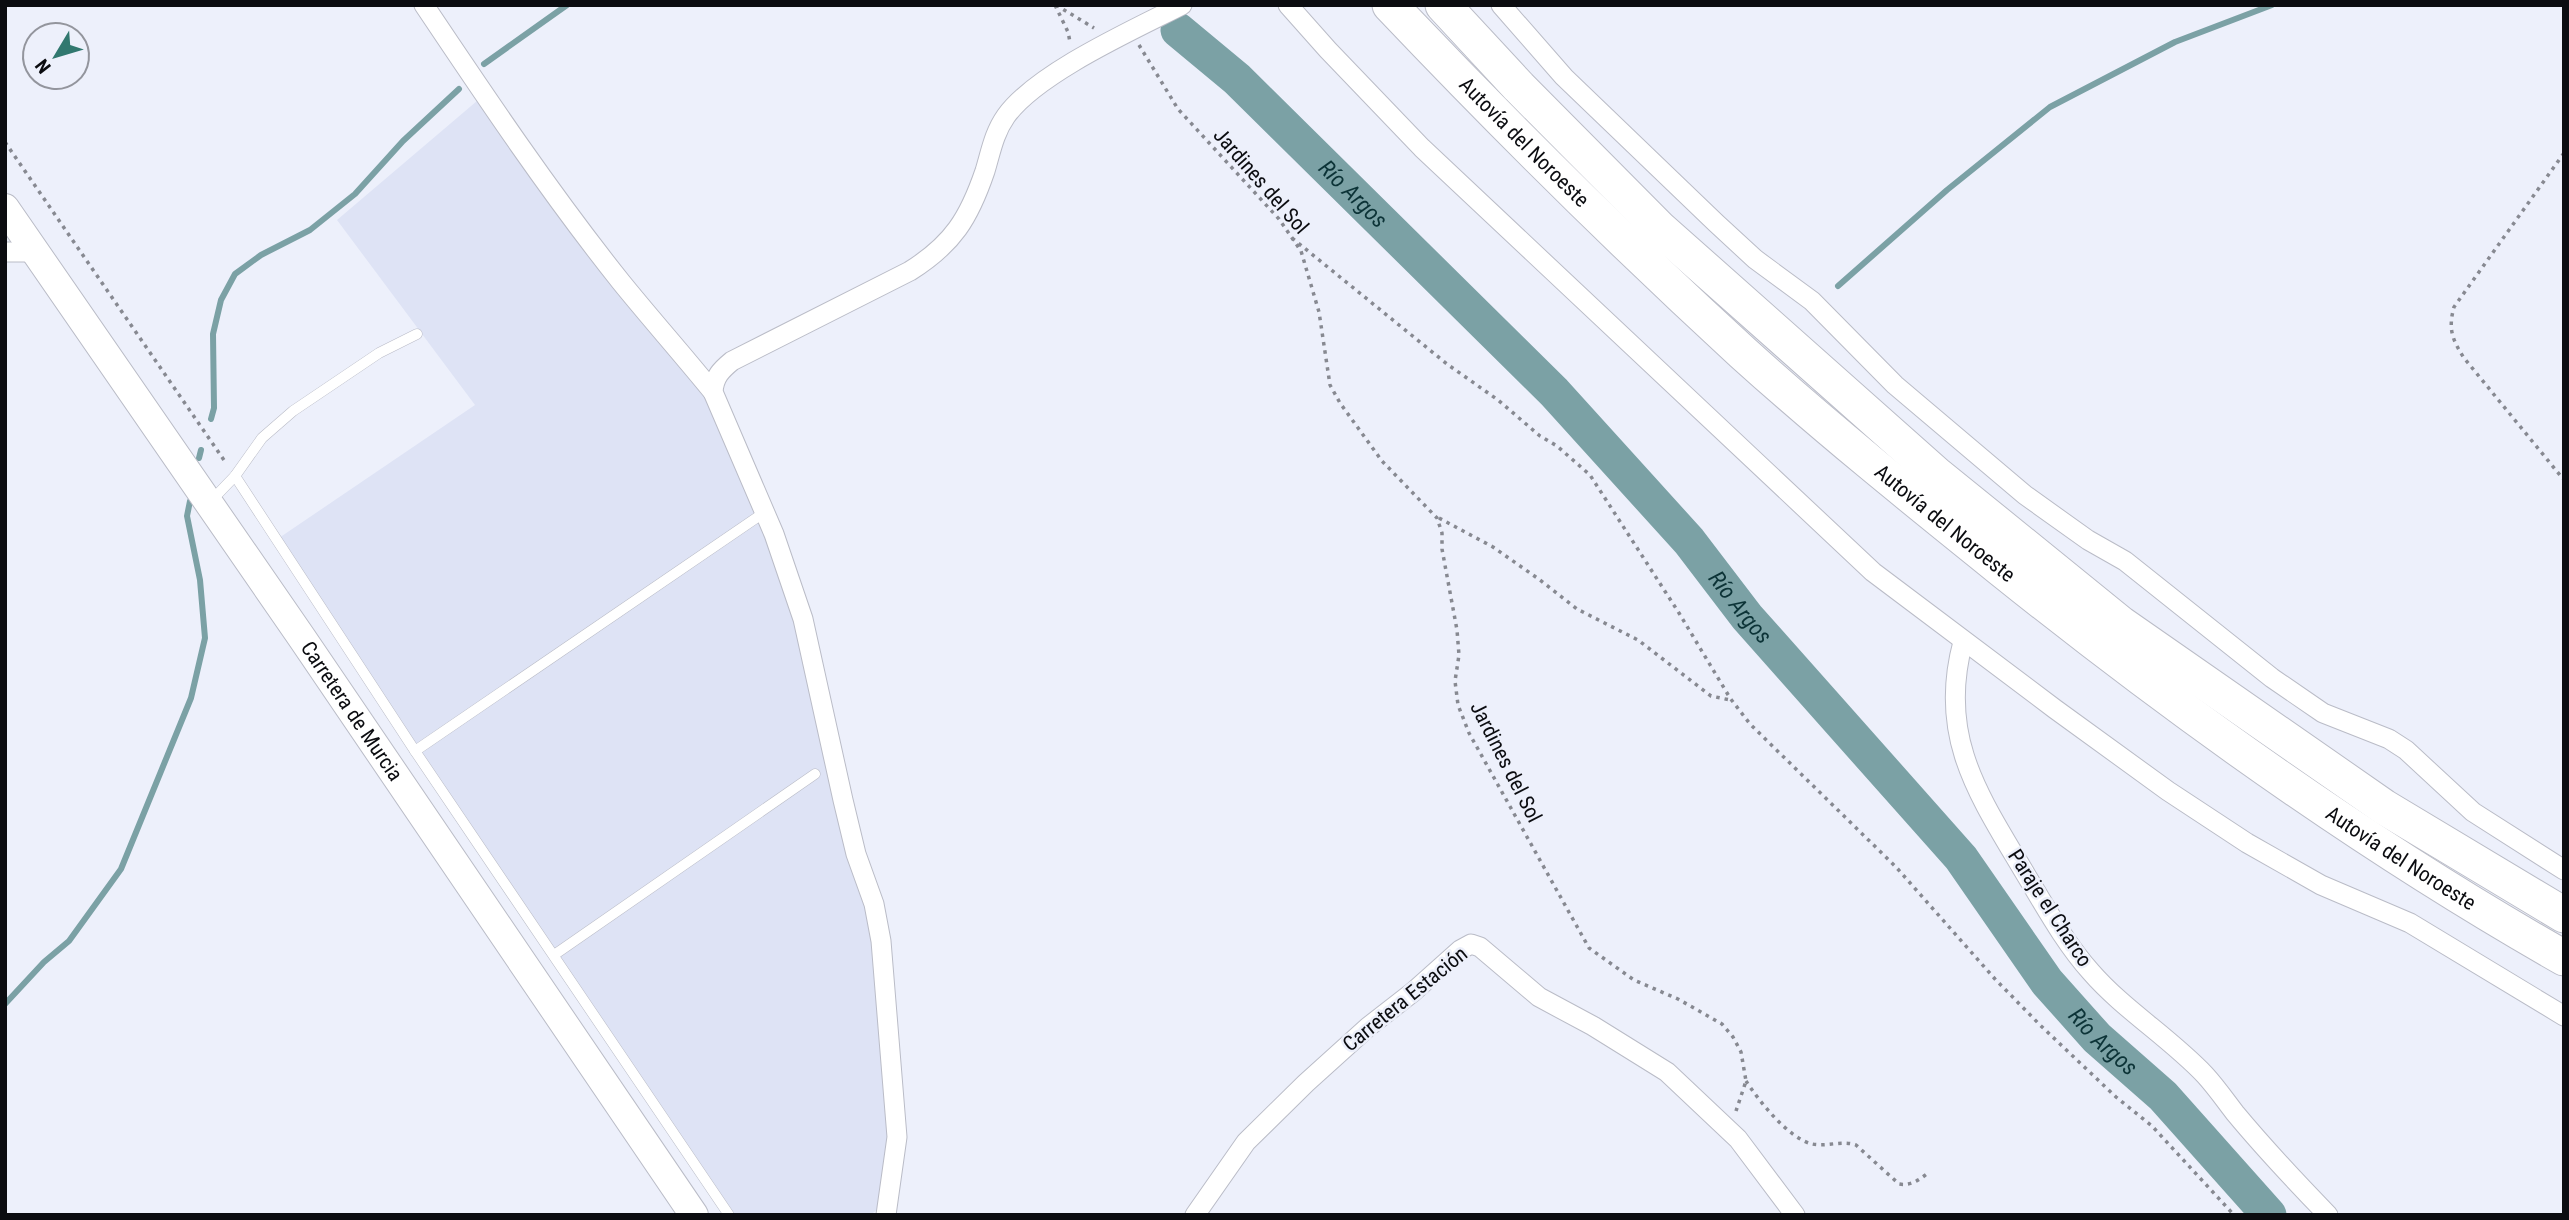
<svg xmlns="http://www.w3.org/2000/svg" width="2569" height="1220" viewBox="0 0 2569 1220" font-family="'Roboto Condensed',sans-serif">
  <style>
    .built { fill: #dee3f5 }
    .lines { fill: none; stroke-linecap: round; stroke-linejoin: round }
    .stream { stroke: #7ba1a5; stroke-width: 6 }
    .river { stroke: #7ba1a5; stroke-width: 35 }
    .service-casing { stroke: #babcc7; stroke-width: 11 }
    .minor-casing { stroke: #babcc7; stroke-width: 21 }
    .secondary-casing { stroke: #babcc7; stroke-width: 30 }
    .motorway-casing { stroke: #babcc7; stroke-width: 37 }
    .path { stroke: #878991; stroke-width: 3.5; stroke-dasharray: 3.5 5; stroke-linecap: butt }
    .service { stroke: #fff; stroke-width: 10 }
    .minor { stroke: #fff; stroke-width: 19 }
    .secondary { stroke: #fff; stroke-width: 28 }
    .motorway { stroke: #fff; stroke-width: 35 }
    .labels { text-anchor: middle; dominant-baseline: central; stroke-width: 5; stroke-linejoin: round; paint-order: stroke }
    .street-label { font-size: 21px; fill: #0b0c10; stroke: #edf0fb }
    .water-label { font-size: 23px; font-style: italic; fill: #0c3337; stroke: #edf0fb }
  </style>
  <rect width="100%" height="100%" fill="#edf0fb"/>
  <path class="built" d="M484 95 713 392 774 534 874 904 888 1051V1202L870 1215H729L276 540 475 405 337 220Z"/>
  <g class="lines">
    <g class="stream">
      <path d="M484 64 567 5"/>
      <path d="M1838 286 1947 190 2050 107 2175 42 2272 5"/>
      <path d="M211 419 214 408 213 334 221 300 235 274 261 255 310 230 355 194 403 141 459 89"/>
      <path d="M199 458 201 450"/>
      <path d="M5 1004 44 962 69 941 121 869 191 698 205 638 200 580 187 516 190 501"/>
    </g>
    <path class="river" id="s1" d="M1178 30 1237 79 1554 392 1689 541 1747 617 1961 858 2047 982 2097 1038 2163 1096 2269 1215"/>
    <g class="service-casing">
      <g id="service">
        <path d="M235 476 415 751 729 1215"/>
        <path d="M211 501 235 476 262 438 293 411 379 353 417 334"/>
        <path d="M415 751 765 512"/>
        <path d="M554 955 815 774"/>
      </g>
    </g>
    <g class="minor-casing">
      <g id="minor">
        <path d="M424 5C487 99 550 193 621 282 651 319 683 355 713 392"/>
        <path d="M1288 5 1328 50 1422 148 1873 572 2055 709 2168 791 2247 843 2321 885 2410 923 2564 1016"/>
        <path d="M1501 5 1564 77 1716 223 1755 259 1812 301 1895 385 2025 495 2088 540 2125 561 2272 678 2323 713 2389 739 2406 750 2473 812 2564 870"/>
        <path d="M5 252H36"/>
        <path d="M1963 642C1937 738 1980 797 2026 875 2046 908 2065 943 2091 972 2123 1009 2170 1038 2205 1075 2216 1087 2225 1100 2235 1113 2264 1148 2296 1182 2328 1215"/>
        <path d="M886 1215 897 1137 881 941 874 904 856 854 843 800 803 619 774 534 713 392C714 377 721 370 732 361L910 271C953 244 969 218 985 171 991 151 994 133 1006 116 1037 73 1133 30 1182 5"/>
        <path d="M1195 1215 1246 1142 1306 1083 1368 1027 1413 992 1460 950 1471 944 1480 947 1539 997 1593 1026 1667 1072 1738 1139 1795 1215"/>
      </g>
    </g>
    <g class="secondary-casing">
      <g id="secondary">
        <path id="s2" d="M5 208 302 638 694 1215"/>
      </g>
    </g>
    <g class="motorway-casing">
      <g id="motorway">
        <path id="s3" d="M1390 5C1504 125 1621 241 1743 353 1826 428 1913 498 2000 568 2178 711 2365 845 2564 958"/>
        <path d="M1443 5 1519 87 1659 228 1936 474 2121 624 2384 807 2564 915"/>
      </g>
    </g>
    <g class="path">
      <path d="M1055 5 1068 32 1070 42"/>
      <path d="M1056 5 1094 28"/>
      <path d="M1139 45 1178 109 1279 219 1301 251 1319 312 1330 385 1340 403 1382 461 1437 518 1442 533V549L1457 630 1459 655 1455 681 1458 705 1469 733 1589 948 1634 980 1678 999 1722 1024 1733 1037 1741 1052 1746 1081 1736 1111"/>
      <path d="M5 142 226 463"/>
      <path d="M2564 153 2454 307C2448 329 2452 339 2464 358L2564 480"/>
      <path d="M1292 238 1447 364 1498 400 1540 436 1557 446 1590 475 1679 613 1730 698 1750 724 1896 867 1995 979 2040 1025 2116 1097 2152 1126 2234 1215"/>
      <path d="M1439 518 1493 547 1540 580 1577 609 1638 640 1711 696 1730 700"/>
      <path d="M1746 1081C1759 1101 1788 1138 1812 1144 1827 1147 1842 1140 1856 1145L1899 1184C1911 1186 1919 1180 1928 1173"/>
    </g>
    <use href="#service" class="service"/>
    <use href="#minor" class="minor"/>
    <use href="#secondary" class="secondary"/>
    <use href="#motorway" class="motorway"/>
  </g>
  <g class="labels">
    <g class="street-label">
      <text stroke="none"><textPath href="#s3" startOffset="192">Autovía del Noroeste</textPath></text>
      <text transform="translate(1261 181) rotate(49)">Jardines del Sol</text>
      <text stroke="none"><textPath href="#s3" startOffset="760">Autovía del Noroeste</textPath></text>
      <text stroke="none"><textPath href="#s2" startOffset="611">Carretera de Murcia</textPath></text>
      <text transform="translate(1506 762) rotate(63)">Jardines del Sol</text>
      <text stroke="none"><textPath href="#s3" startOffset="1326">Autovía del Noroeste</textPath></text>
      <text transform="translate(2050 908) rotate(57)">Paraje el Charco</text>
      <text transform="translate(1405 999) rotate(-39)">Carretera Estación</text>
    </g>
    <g class="water-label">
      <text stroke="none"><textPath href="#s1" startOffset="240">Río Argos</textPath></text>
      <text stroke="none"><textPath href="#s1" startOffset="807">Río Argos</textPath></text>
      <text stroke="none"><textPath href="#s1" startOffset="1374">Río Argos</textPath></text>
    </g>
  </g>
  <rect width="2569" height="1220" fill="none" stroke="#0b0c10" stroke-width="14"/>
  <g transform="translate(56 56) rotate(232)"><circle r="33" fill="#edf0fb" stroke="#93959d" stroke-width="2"/>
  <path d="M0-5L12 26L0 18L-12 26Z" fill="#31786f"/>
  <text y="-10" font-size="19" font-weight="bold" text-anchor="middle" fill="#0b0c10">N</text>
  </g>
</svg>
